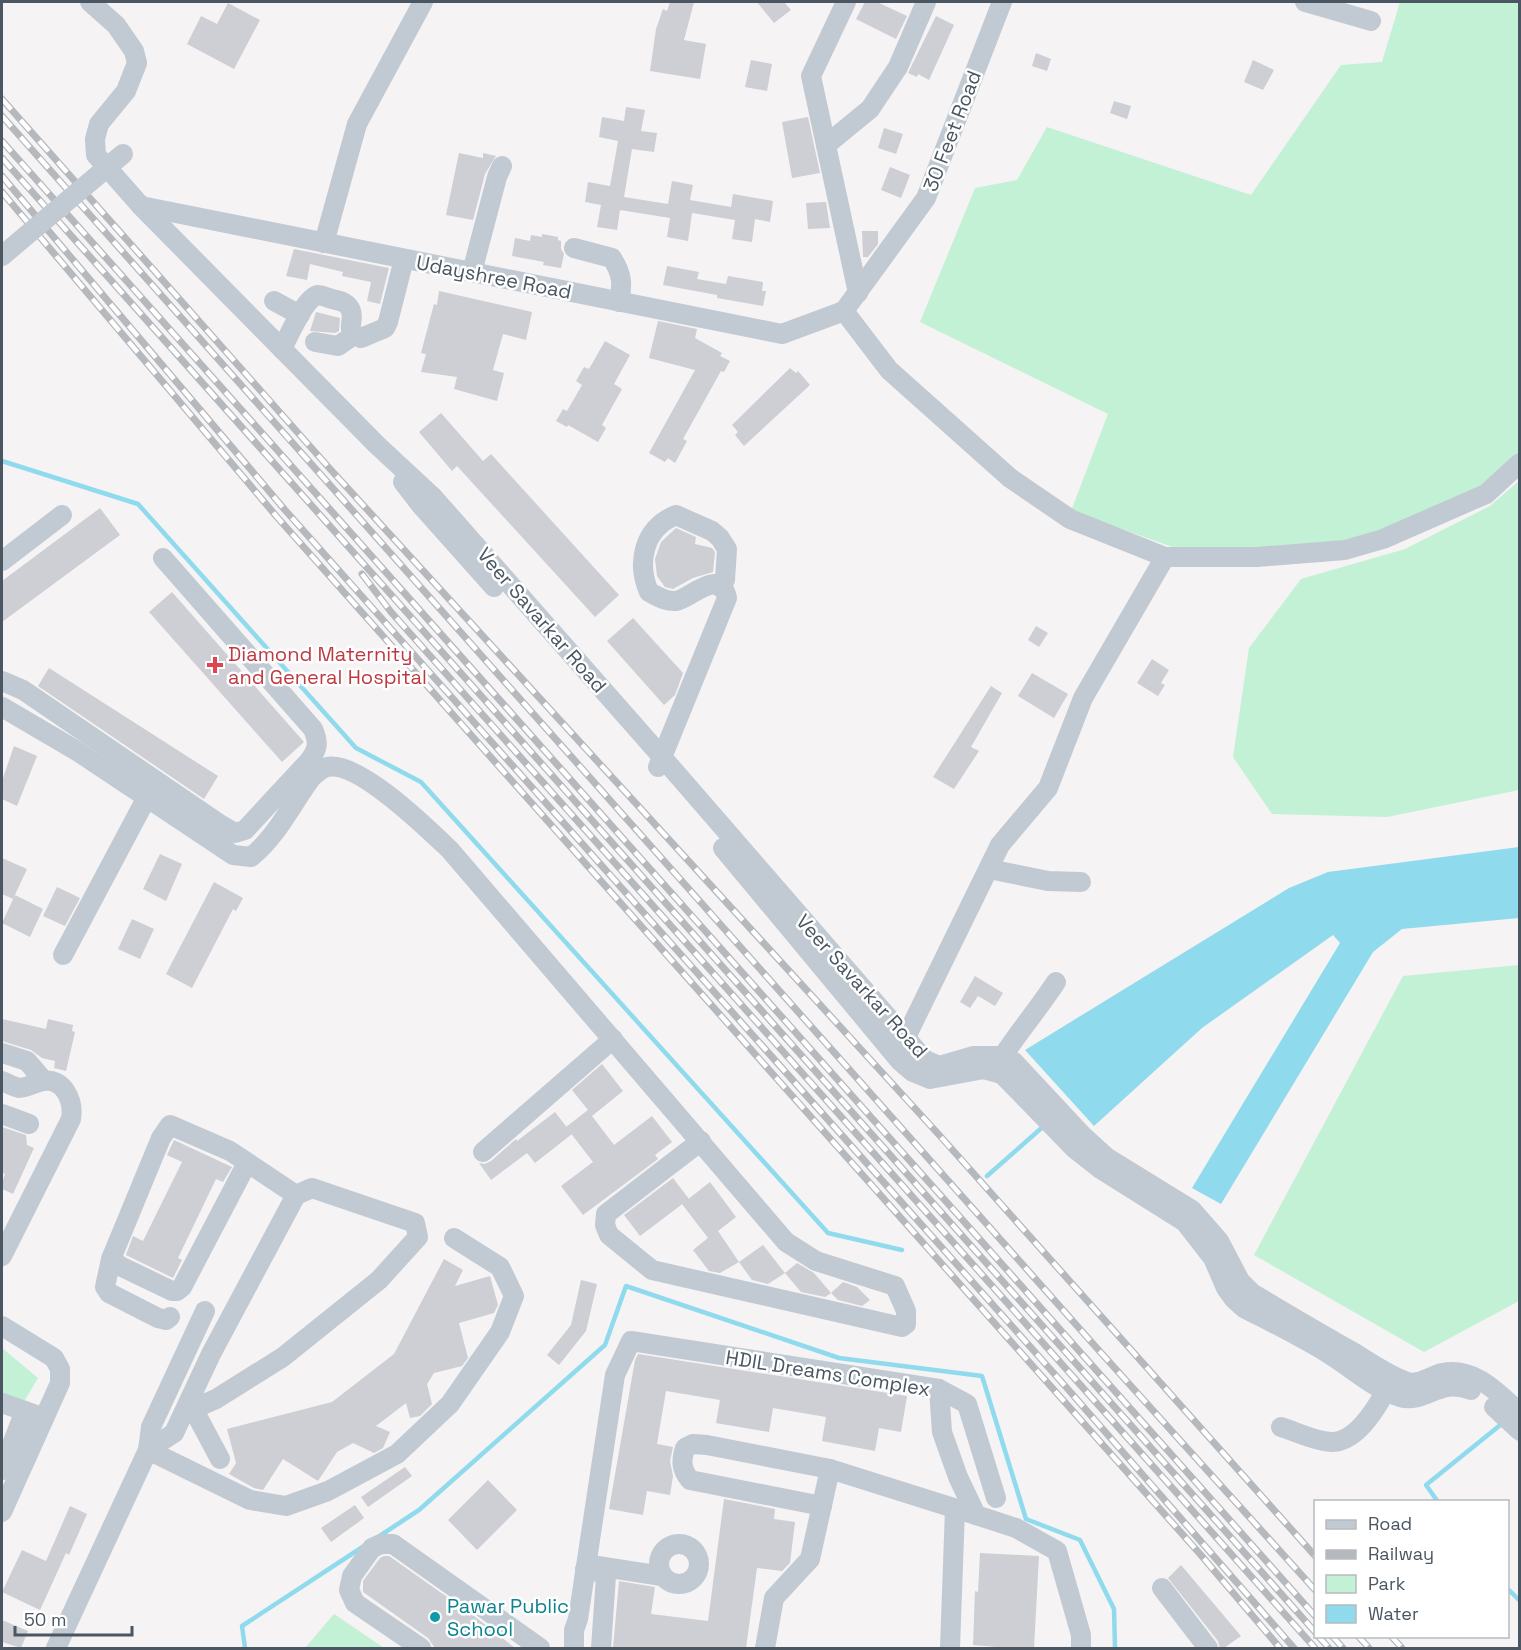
<svg xmlns="http://www.w3.org/2000/svg" width="1521" height="1650" viewBox="0 0 1521 1650" font-family="'Space Grotesk',sans-serif">
  <style>
    .green { fill: #c3f1d5 }
    .water { fill: #90daee }
    .lines { fill: none; stroke-linecap: round; stroke-linejoin: round }
    .stream { stroke: #90daee; stroke-width: 4.5 }
    .building { fill: #cdcfd5 }
    .minor { stroke: #c1cad2; stroke-width: 20 }
    .rail-casing { stroke: #b5b8bd; stroke-width: 7 }
    .rail { stroke: #fff; stroke-width: 4.5; stroke-dasharray: 14; stroke-linecap: butt }
    .minor-bridge { stroke: #c1cad2; stroke-width: 20 }
    .health-dot { fill: #e0444e; stroke: #fff; stroke-width: 2 }
    .culture-dot { fill: #0f9aa8; stroke: #fff; stroke-width: 2 }
    .labels { text-anchor: middle; dominant-baseline: central; stroke-width: 5; stroke-linejoin: round; paint-order: stroke }
    .street-label { font-size: 20px; fill: #4a5661; stroke: #fff }
    .health-label { font-size: 20px; fill: #be3a42; stroke: #fff; text-anchor: start }
    .culture-label { font-size: 20px; fill: #0d838f; stroke: #fff; text-anchor: start }
  </style>
  <rect width="100%" height="100%" fill="#f5f3f3"/>
  <g class="green">
    <path d="M1400 2H1519V455L1482 489 1355 541 1262 551 1178 549 1071 511 1108 414 920 322 975 188 1017 180 1047 127 1251 195 1341 65 1382 62Z"/>
    <path d="M1519 481V790L1387 817 1272 814 1233 757 1249 648 1301 579 1405 549 1490 506Z"/>
    <path d="M1519 965V1301L1424 1352 1254 1255 1403 976Z"/>
    <path d="M2 1348 38 1378 22 1405 2 1393Z"/>
    <path d="M334 1614 384 1648H305Z"/>
  </g>
  <path class="water" d="M1519 847V918L1402 929 1373 952 1221 1204 1192 1188 1340 943 1333 935 1202 1028 1094 1126 1025 1050 1289 888 1328 872Z"/>
  <g class="lines">
    <g class="stream">
      <path d="M2 461 138 504 356 748 421 782 828 1233 902 1250"/>
      <path d="M987 1176 1046 1124"/>
      <path d="M1438 1502 1426 1485 1504 1422"/>
      <path d="M378 1537 419 1510 605 1345 626 1286 839 1358 982 1376 1026 1519 1080 1540 1114 1609 1115 1648"/>
      <path d="M1508 1589 1520 1601"/>
      <path d="M245 1648 242 1626 364 1546"/>
    </g>
  </g>
  <g class="building">
    <path d="M670 2H694L684 40 706 44 700 79 650 71 656 29 663 9 667 11Z"/>
    <path d="M757 2H784L791 10 774 23Z"/>
    <path d="M865 2H877L907 16 896 39 856 19Z"/>
    <path d="M228 3 260 20 234 69 187 44 201 16 217 24Z"/>
    <path d="M936 16 954 25 929 80 918 74 917 77 908 73Z"/>
    <path d="M1036 53 1051 59 1047 71 1032 66Z"/>
    <path d="M751 60 772 64 767 91 745 87Z"/>
    <path d="M1253 60 1274 70 1263 90 1244 82Z"/>
    <path d="M1114 101 1131 106 1127 119 1110 113Z"/>
    <path d="M626 107 645 110 641 131 657 133 654 152 632 149 624 197 668 204 672 181 693 185 690 200 731 207 733 194 773 201 770 222 755 219 752 242 732 239 735 220 692 213 688 241 667 237 670 218 620 210 617 230 597 227 601 205 585 202 588 182 610 186 618 141 599 137 602 117 624 121Z"/>
    <path d="M808 117 820 173 792 178 782 122Z"/>
    <path d="M884 128 903 134 896 154 878 148Z"/>
    <path d="M459 153 483 158V153L496 156 485 174 473 220 446 215Z"/>
    <path d="M890 167 910 175 901 198 881 190Z"/>
    <path d="M826 202 830 228 808 229 806 203Z"/>
    <path d="M862 231H878V244L868 257H863Z"/>
    <path d="M542 234 558 237V240L561 241V249L564 254 561 268 543 265 544 262 512 256 515 238 530 241 531 235 542 237Z"/>
    <path d="M294 249 389 268 380 304 367 301 371 282 342 276 343 272 310 264 307 280 286 276Z"/>
    <path d="M667 266 699 272 697 279 726 284 728 276 763 282 762 291H766L763 306 717 298V295L663 285Z"/>
    <path d="M439 291 532 312 526 340 503 334 493 370 504 373 497 401 454 389 457 377 421 372 426 354 421 353 434 304 437 305Z"/>
    <path d="M316 312 340 318 339 331 335 333 310 331Z"/>
    <path d="M658 321 697 329 695 338 722 353 720 356 730 361 724 372 721 371 683 439 687 441 675 463 668 458 665 462 649 453 695 370 649 358Z"/>
    <path d="M605 341 630 355 614 384 622 389 602 425 606 428 598 442 568 425 567 427 556 421 563 409 567 411 582 385 576 381 584 367 589 369Z"/>
    <path d="M790 368 796 373 798 371 810 385 744 446 735 435 738 432 732 425Z"/>
    <path d="M441 413 483 461 491 454 619 595 595 617 457 466 452 471 419 432Z"/>
    <path d="M100 508 120 535 2 622V581Z"/>
    <path d="M676 528 696 537 695 544 712 548 715 552 713 572 693 578 673 589 665 587 657 576 655 559 661 542Z"/>
    <path d="M172 592 304 742 282 762 149 612Z"/>
    <path d="M633 618 683 673 675 695 664 705 607 641Z"/>
    <path d="M1036 626 1048 633 1039 647 1028 640Z"/>
    <path d="M1152 659 1169 670 1161 683 1165 685 1158 696 1137 683Z"/>
    <path d="M49 668 218 776 204 799 38 686Z"/>
    <path d="M1032 673 1068 694 1054 718 1018 696Z"/>
    <path d="M991 686 1002 693 971 747 979 751 954 789 933 777Z"/>
    <path d="M14 746 37 756 17 806 2 799V781Z"/>
    <path d="M160 854 182 864 166 901 143 889Z"/>
    <path d="M2 858 27 869 13 899 2 894Z"/>
    <path d="M214 882 243 898 236 911 233 909 192 988 166 974Z"/>
    <path d="M57 887 80 898 65 926 43 916Z"/>
    <path d="M15 895 43 909 30 937 2 923Z"/>
    <path d="M132 919 154 929 140 959 118 949Z"/>
    <path d="M975 976 1003 993 995 1006 978 996 970 1008 960 1002Z"/>
    <path d="M2 1019 46 1029 48 1019 73 1025 72 1031 75 1032 66 1071 54 1068 55 1061 42 1058 31 1050 2 1041Z"/>
    <path d="M602 1064 623 1091 592 1116 614 1145 652 1116 672 1142 655 1155 658 1159 583 1215 561 1186 593 1162 566 1127 588 1110 572 1090Z"/>
    <path d="M555 1112 572 1134 535 1163 527 1153 491 1180 479 1163 485 1164 491 1161 516 1139 517 1141Z"/>
    <path d="M2 1127 26 1135 27 1145 34 1148 13 1194 2 1189V1183L5 1174 2 1172Z"/>
    <path d="M174 1140 232 1167 223 1182 216 1179 178 1258 182 1260 173 1278 126 1255 133 1236 143 1241 182 1162 167 1155Z"/>
    <path d="M673 1178 689 1199 640 1236 624 1215Z"/>
    <path d="M710 1182 736 1217 718 1231 739 1262 720 1273 709 1271 693 1250 708 1238 682 1204Z"/>
    <path d="M763 1245 785 1273 768 1284 752 1280 739 1262Z"/>
    <path d="M444 1259 463 1270 455 1286 490 1276 498 1305 494 1313 459 1323 468 1358 462 1366 434 1373 427 1384 432 1404 420 1416 410 1418 406 1403 376 1426 390 1432 383 1448 374 1453 353 1443 337 1452 318 1481 283 1459 263 1490 254 1488 229 1474 236 1463 227 1429 332 1402 394 1354Z"/>
    <path d="M797 1263 814 1273 831 1293 825 1297 801 1292 785 1273Z"/>
    <path d="M581 1280 597 1284 586 1331 559 1365 547 1355 571 1325Z"/>
    <path d="M843 1282 857 1287 870 1300 862 1306 838 1300 831 1293Z"/>
    <path d="M638 1354 907 1396 901 1432 879 1428 875 1451 822 1441 826 1417 773 1408 769 1432 716 1423 720 1400 666 1391 657 1444 673 1447 670 1461 673 1476 670 1495 647 1491 643 1515 609 1509 635 1360Z"/>
    <path d="M405 1467 412 1476 368 1507 361 1497Z"/>
    <path d="M488 1480 517 1510 477 1550 448 1520Z"/>
    <path d="M724 1499 775 1509 774 1519 795 1522 790 1563 782 1571 757 1568 746 1648H613L619 1581 655 1587 651 1614 708 1621Z"/>
    <path d="M355 1505 364 1518 331 1542 321 1528Z"/>
    <path d="M70 1506 87 1514 69 1555 66 1553 40 1610 2 1592 22 1550 46 1561Z"/>
    <path d="M980 1553 1039 1556 1034 1648H997V1647L973 1645 975 1591 978 1592Z"/>
    <path d="M384 1556H389L474 1616 515 1648H435L428 1638 363 1592V1581L380 1558Z"/>
    <path d="M1181 1565 1241 1636 1224 1648H1220L1218 1641 1168 1578Z"/>
    <path d="M2 1620 28 1631 21 1648 2 1642Z"/>
  </g>
  <g class="lines">
    <g class="minor">
      <path d="M90 2 116 25 134 51 137 63 126 91 99 124 95 139 96 155 141 206 377 445 433 497 662 757 925 1060 939 1066 973 1056H1003L1014 1062 1083 1136 1106 1157 1192 1210 1219 1241 1240 1281 1252 1293C1285 1313 1318 1332 1351 1351 1368 1361 1387 1375 1407 1382 1419 1386 1430 1376 1442 1373 1475 1367 1497 1392 1520 1413"/>
      <path d="M846 2 811 76 858 293"/>
      <path d="M1305 2 1371 21"/>
      <path d="M826 145 870 109 898 67 926 2"/>
      <path d="M141 206 782 334 844 311"/>
      <path d="M324 243 357 124 423 2"/>
      <path d="M574 248 612 258C622 274 623 284 619 302"/>
      <path d="M472 272 497 177 502 166"/>
      <path d="M274 301 300 315"/>
      <path d="M844 311 889 370 1010 478 1070 519 1165 557H1257L1345 550 1383 539 1486 494 1520 463"/>
      <path d="M844 311 926 198 1002 2"/>
      <path d="M315 342 338 346 354 335"/>
      <path d="M282 349C288 337 306 296 318 295 322 295 328 298 332 299 340 301 348 302 351 311 355 324 343 330 361 338L385 328 388 322 404 259"/>
      <path d="M403 482 420 504 494 587"/>
      <path d="M2 561 62 515"/>
      <path d="M2 681 23 690 221 825 235 833 245 830 309 761C318 749 319 743 313 729L163 558"/>
      <path d="M2 707 77 751 233 855 251 857C278 835 291 805 312 777 316 774 322 768 327 767 358 760 428 829 450 850L786 1242 816 1261 895 1286 906 1311V1324L902 1327 652 1270 609 1235 605 1225 606 1214 701 1141"/>
      <path d="M658 767 727 598C720 566 690 599 676 601 666 602 657 596 649 592 636 562 644 528 676 515L712 531 720 538 727 549 725 580 720 587"/>
      <path d="M723 848 900 1061 913 1072 930 1079 984 1069 1002 1074 1075 1149 1099 1168 1185 1222 1213 1258 1226 1288 1234 1299 1244 1308C1273 1323 1302 1337 1329 1354 1352 1368 1374 1389 1400 1397 1426 1404 1439 1377 1471 1390"/>
      <path d="M989 869 1048 881 1081 882"/>
      <path d="M63 955 147 797"/>
      <path d="M905 1039 1000 845 1048 788 1083 698 1165 557"/>
      <path d="M2 1053 27 1061 44 1081"/>
      <path d="M1003 1056C1020 1030 1039 1008 1056 982"/>
      <path d="M2 1081C7 1083 14 1087 19 1088 26 1088 35 1083 42 1081 64 1077 74 1101 71 1119L2 1256"/>
      <path d="M2 1114 29 1124"/>
      <path d="M483 1152 613 1039"/>
      <path d="M247 1163 182 1287 177 1291H172L120 1266 111 1259 161 1138 170 1125 230 1151 296 1195"/>
      <path d="M111 1259 105 1287 109 1293 158 1318 166 1320 170 1317"/>
      <path d="M205 1311 151 1427 148 1450 250 1500 286 1506 328 1491 397 1454 450 1404 500 1332 514 1296 500 1267 454 1238"/>
      <path d="M2 1326 54 1358 60 1369V1383L2 1512"/>
      <path d="M939 1389 942 1432 958 1477 976 1515 1016 1528 1057 1551 1081 1635V1648"/>
      <path d="M2 1403 36 1415"/>
      <path d="M1494 1407 1520 1431"/>
      <path d="M1281 1427C1297 1432 1314 1441 1331 1442 1358 1443 1381 1401 1391 1380"/>
      <path d="M2 1470 25 1411"/>
      <path d="M822 1506 690 1480C681 1469 681 1461 685 1448L693 1444 707 1445 830 1469 976 1515"/>
      <circle cx="679" cy="1564" r="20"/>
      <path d="M591 1565 662 1576"/>
      <path d="M585 1569 602 1573 606 1576 601 1648"/>
      <path d="M1162 1588 1208 1648"/>
      <path d="M56 1648 148 1450 174 1433 211 1354 296 1195 312 1188 415 1223 418 1237 379 1280 283 1357 216 1399 200 1406 196 1414 220 1459"/>
      <path d="M421 1648 355 1603 349 1590 352 1576 372 1548 381 1544H393L540 1648"/>
      <path d="M574 1648V1630L578 1619 615 1375 631 1341 939 1389 967 1404 996 1498"/>
      <path d="M765 1648 774 1598 810 1559 830 1469"/>
      <path d="M950 1648 955 1509"/>
    </g>
    <g class="rail-casing">
      <g id="rail">
        <path d="M2 99 331 470 941 1137 1316 1557"/>
        <path d="M2 116 1103 1355 1316 1591"/>
        <path d="M2 141 1316 1617"/>
        <path d="M2 158 1316 1633"/>
        <path d="M2 176 285 510 1066 1387 1294 1648"/>
        <path d="M2 192 277 517 1200 1554 1280 1648"/>
        <path d="M362 574 391 612 1315 1648"/>
        <path d="M1318 1636 1329 1648"/>
        <path d="M1332 1636 1343 1648"/>
        <path d="M1358 1636 1369 1648"/>
        <path d="M1391 1636 1402 1648"/>
      </g>
    </g>
    <use href="#rail" class="rail"/>
    <path class="minor-bridge" d="M2 256 123 154"/>
  </g>
  <path class="health-dot" d="M212 656h6v6h6v6h-6v6h-6v-6h-6v-6h6z"/>
  <circle class="culture-dot" cx="435" cy="1617" r="6"/>
  <g class="labels">
    <g class="street-label">
      <text transform="translate(952 131) rotate(-69)">30 Feet Road</text>
      <text transform="translate(494 277) rotate(11)">Udayshree Road</text>
      <text transform="translate(542 620) rotate(49)">Veer Savarkar Road</text>
      <text transform="translate(862 986) rotate(48)">Veer Savarkar Road</text>
      <text transform="translate(828 1373) rotate(9)">HDIL Dreams Complex</text>
    </g>
    <g class="health-label">
      <text x="228" y="654">Diamond Maternity<tspan x="228" dy="23">and General Hospital</tspan></text>
    </g>
    <g class="culture-label">
      <text x="447" y="1606">Pawar Public<tspan x="447" dy="23">School</tspan></text>
    </g>
  </g>
  <rect width="1521" height="1650" fill="none" stroke="#4a5661" stroke-width="6"/>
  <rect x="1314" y="1500" width="195" height="138" fill="#ffffff" stroke="#b7bbc0" stroke-width="1.5"/>
  <rect x="1326" y="1520" width="30" height="9" fill="#c1cad2" stroke="#b7bbc0" stroke-width="1.5"/>
  <text x="1368" y="1530" font-size="18" fill="#4a5661">Road</text>
  <rect x="1326" y="1550" width="30" height="9" fill="#b5b8bd" stroke="#b7bbc0" stroke-width="1.5"/>
  <text x="1368" y="1560" font-size="18" fill="#4a5661">Railway</text>
  <rect x="1326" y="1575" width="30" height="18" fill="#c3f1d5" stroke="#b7bbc0" stroke-width="1.5"/>
  <text x="1368" y="1590" font-size="18" fill="#4a5661">Park</text>
  <rect x="1326" y="1605" width="30" height="18" fill="#90daee" stroke="#b7bbc0" stroke-width="1.5"/>
  <text x="1368" y="1620" font-size="18" fill="#4a5661">Water</text>
  <path d="M15 1626v9h117v-9" fill="none" stroke="#4a5661" stroke-width="3"/>
  <text x="24" y="1626" font-size="18" fill="#4a5661" stroke="#ffffff" stroke-width="4.5" paint-order="stroke">50 m</text>
</svg>
